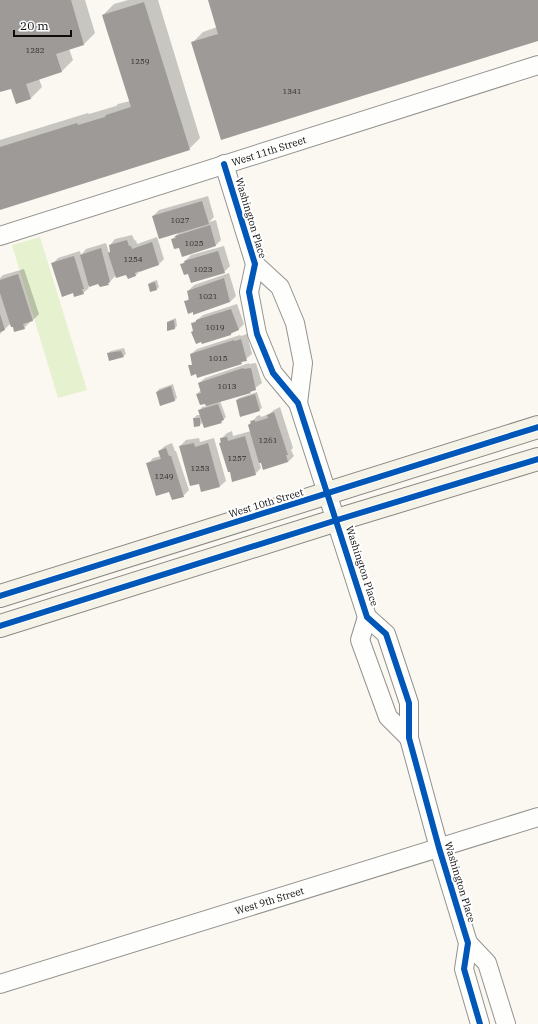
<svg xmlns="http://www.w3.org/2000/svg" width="538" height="1024" viewBox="0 0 538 1024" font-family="'IBM Plex Serif',serif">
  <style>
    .green { fill: #e6f1cf }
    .shadow { fill: #0003 }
    .building { fill: #9e9a97 }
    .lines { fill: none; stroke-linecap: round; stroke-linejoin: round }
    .street-casing { stroke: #949390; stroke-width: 20 }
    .secondary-casing { stroke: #8b8986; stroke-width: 24 }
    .street { stroke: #fefefd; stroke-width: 18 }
    .secondary { stroke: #f5f3e8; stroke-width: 22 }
    .cycleway-casing { stroke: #fff; stroke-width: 8 }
    .cycleway { stroke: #0057b8; stroke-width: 6 }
    .labels { text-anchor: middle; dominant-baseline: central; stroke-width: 4; stroke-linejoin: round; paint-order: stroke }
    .number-label { font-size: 8px; fill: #313030 }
    .street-label { font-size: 10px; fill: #0d0d0d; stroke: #fff }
  </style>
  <rect width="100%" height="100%" fill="#fbf8f1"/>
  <path class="green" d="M40 237 87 390 58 398 12 245Z"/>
  <g class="shadow">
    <path d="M0 0H85L95 33 84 44 69 49 73 60 62 71 39 79 42 87 31 98 11 88 0 91Z"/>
    <path d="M128 0H158L200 138 189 149 0 209V140L88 113 89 114 116 106 118 104 130 101 103 15 114 4Z"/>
    <path d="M209 0H538V40L192 43 203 32 217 27Z"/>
    <path d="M208 196 214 217 209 222 216 220 221 240 216 245 179 247 172 239 181 231 153 216 159 210Z"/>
    <path d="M132 235 135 241 136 240 137 244 157 237 164 259 158 265 141 270 136 275 127 273 116 275 108 284 99 283 88 286 89 288 83 293 53 263 58 258 80 251 81 255 86 249 106 243 109 253 111 251 110 245 115 239Z"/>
    <path d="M224 246 230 266 224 272 188 273 181 265 191 255Z"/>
    <path d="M24 269 39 314 33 320 30 321V322L24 328 14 326 11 323 0 334V278L3 275Z"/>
    <path d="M229 273 236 296 230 302H186L189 298 188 291 194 285Z"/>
    <path d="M157 280 159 287 157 289 149 284 151 282Z"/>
    <path d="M237 304 244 324 238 330 231 334 194 330 192 324 203 315Z"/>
    <path d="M176 318 177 326 175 328 168 322 171 320Z"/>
    <path d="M247 334 252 354 241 363 196 373 190 366 193 363 191 354 197 349 240 335 241 336Z"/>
    <path d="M124 348 126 354 123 356 108 353 111 351Z"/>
    <path d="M249 363V364L256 363 262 383 250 392 220 401 226 417 221 422H203L200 425 194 426V418L197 415H201L200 410 202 407 207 406 197 394 201 390 199 383 205 378Z"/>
    <path d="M173 384 177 398 174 401 157 392 159 389Z"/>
    <path d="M257 392 262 408 259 410 237 400 239 398Z"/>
    <path d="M280 407 293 448 291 450 294 456 288 462H259L261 468 255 474 220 443 221 439 227 433 232 431 233 436 251 431 249 425 257 416 260 415 261 417 269 414 274 410Z"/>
    <path d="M199 438 200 442 214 438 226 481 220 486 199 483 180 446 186 440Z"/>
    <path d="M172 443 175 451H176L189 490 183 496 170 490 148 464 153 458 161 456 159 451 165 446Z"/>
  </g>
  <g class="building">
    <path d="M0 0H71L84 45 56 54 62 72 26 84 31 99 16 104 11 89 0 92Z"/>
    <path d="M208 0H538V41L221 140 191 42 218 34Z"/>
    <path d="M144 2 190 150 0 210V147L77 123 78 125 105 117 106 115 131 107 102 15Z"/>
    <path d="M202 201 209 224 159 239 152 216Z"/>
    <path d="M210 225 216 246 182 257 179 248 174 249 171 239 176 238 175 236Z"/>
    <path d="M127 240 129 246H131L132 249 152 242 159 265 139 272V271L135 273 136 276 128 279 126 275 116 278 108 253 110 252 109 245Z"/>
    <path d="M101 248 110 282 108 283 109 285 100 287 98 284 89 287 80 255Z"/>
    <path d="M218 251 225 273 191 283 188 274 184 275 180 264 185 263 184 261Z"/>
    <path d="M74 256 84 289H82L84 294 74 297 73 293 62 297 51 263Z"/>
    <path d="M18 274 33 321 23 324 25 329 14 332 13 327H11L0 293V280Z"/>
    <path d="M224 278 230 302 193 315V312L188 314 184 301 189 300 187 291Z"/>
    <path d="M155 282 157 290 150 292 148 284Z"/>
    <path d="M231 309 239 330 231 333V335L202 344 201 342 196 344 191 332 193 331 191 323 196 322V320Z"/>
    <path d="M0 314 5 330 0 332Z"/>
    <path d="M174 320 175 329 167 331V322Z"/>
    <path d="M241 339 247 361 241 362 242 364 197 378 196 374 191 376 188 365H192L190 354 234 340 235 341Z"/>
    <path d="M121 351 124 357 109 361 107 353Z"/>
    <path d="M243 368 244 369 251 368 256 390 250 392 251 393 206 406 205 404 200 405 196 394 201 393 198 383Z"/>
    <path d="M171 386 175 401 160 406 156 392Z"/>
    <path d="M255 394 260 411 240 417 236 400Z"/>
    <path d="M218 404 224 420 221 421 222 423 204 428 198 410Z"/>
    <path d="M274 412 288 455H286L288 462 263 470 261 463H259L248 425 251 423 250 421 255 420V422L268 418 267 415Z"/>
    <path d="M193 418H200V426L194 427Z"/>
    <path d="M245 436 256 475 232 482 230 472H228L219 443H221L220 438 227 437 228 441Z"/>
    <path d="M194 443 195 447 208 443 220 487 201 492 199 484 190 486 179 446Z"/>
    <path d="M166 448 169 456H171L184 497 172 500 169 492 156 496 146 463 161 459 158 451Z"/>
  </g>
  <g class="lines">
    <g class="street-casing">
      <g id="street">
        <path d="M224 164 255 264 249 292 257 334 273 373 298 403 367 617 386 634 409 703V738L439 848 468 943 464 969 480 1024"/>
        <path id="s1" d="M0 236 538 65"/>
        <path d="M255 264 280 287 295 323 303 363 298 403"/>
        <path d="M367 617 360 640 388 717 409 738"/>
        <path d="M468 943 487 963 506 1024"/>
        <path id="s2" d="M0 984 538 817"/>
      </g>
    </g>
    <g class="secondary-casing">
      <g id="secondary">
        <path d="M0 596 538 427"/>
        <path d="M0 626 337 520 538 459"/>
      </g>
    </g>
    <use href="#street" class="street"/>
    <use href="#secondary" class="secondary"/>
    <g class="cycleway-casing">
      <g id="cycleway">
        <path d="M224 164 255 264 249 292 257 334 273 373 298 403 367 617 386 634 409 703V738L439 848 468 943 464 969 480 1024"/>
        <path d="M0 596 538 427"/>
        <path d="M0 626 337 520 538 459"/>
      </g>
    </g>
    <use href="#cycleway" class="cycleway"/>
  </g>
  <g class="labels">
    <g class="number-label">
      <text x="35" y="50">1282</text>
      <text x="140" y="61">1259</text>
      <text x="292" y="91">1341</text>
      <text x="180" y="220">1027</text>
      <text x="194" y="243">1025</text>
      <text x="133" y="259">1254</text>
      <text x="203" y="269">1023</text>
      <text x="208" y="296">1021</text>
      <text x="215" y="327">1019</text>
      <text x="218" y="358">1015</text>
      <text x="227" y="386">1013</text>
      <text x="268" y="440">1261</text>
      <text x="237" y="458">1257</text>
      <text x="200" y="468">1253</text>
      <text x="164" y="476">1249</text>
    </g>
    <g class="street-label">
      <text stroke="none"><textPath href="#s1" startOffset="282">West 11th Street</textPath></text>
      <text transform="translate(251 218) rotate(73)">Washington Place</text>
      <text transform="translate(266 503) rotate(-17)">West 10th Street</text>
      <text transform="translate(362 566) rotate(72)">Washington Place</text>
      <text transform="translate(460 882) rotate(73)">Washington Place</text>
      <text stroke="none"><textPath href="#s2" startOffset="282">West 9th Street</textPath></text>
    </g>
  </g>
  <path d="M14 30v6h57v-6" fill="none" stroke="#0d0d0d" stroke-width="2"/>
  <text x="20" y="30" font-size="12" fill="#0d0d0d" stroke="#ffffff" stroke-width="3" paint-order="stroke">20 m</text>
</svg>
